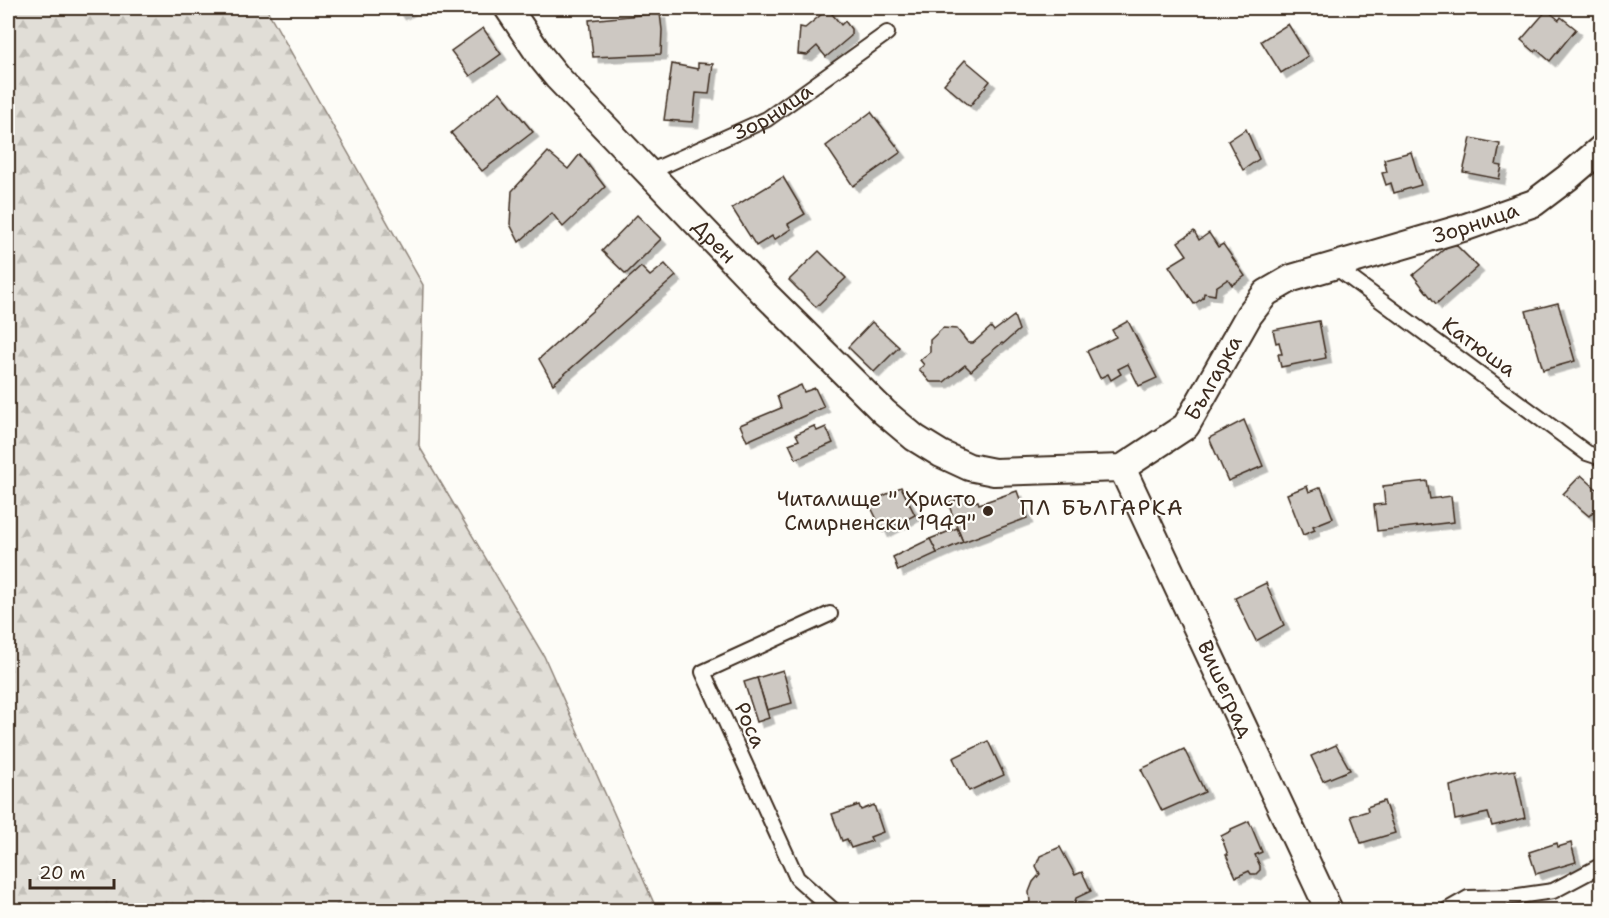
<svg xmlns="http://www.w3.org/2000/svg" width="1609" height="918" viewBox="0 0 1609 918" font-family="'Shantell Sans',sans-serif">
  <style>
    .forest { fill: url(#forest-firs); stroke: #8e847a; stroke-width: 1.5 }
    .building { fill: #cdc8c2; stroke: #3b2a1e; stroke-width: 1.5; filter: url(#shadow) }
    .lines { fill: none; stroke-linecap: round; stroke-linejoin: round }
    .lane-casing { stroke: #3b2a1e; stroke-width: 18 }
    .street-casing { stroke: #3b2a1e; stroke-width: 30 }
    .lane { stroke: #fdfcf7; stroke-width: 14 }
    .street { stroke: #fdfcf7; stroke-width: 26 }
    .poi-dot { fill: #3b2a1e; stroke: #fdfcf7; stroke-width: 2 }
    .labels { text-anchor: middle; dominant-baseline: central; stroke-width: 4.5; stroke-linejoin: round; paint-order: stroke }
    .street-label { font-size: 21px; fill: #3b2a1e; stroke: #fdfcf7 }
    .poi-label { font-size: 21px; fill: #3b2a1e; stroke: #fdfcf7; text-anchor: end }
    .neighbourhood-label { font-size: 22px; letter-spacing: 1.5px; fill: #3b2a1e; stroke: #fdfcf7 }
  </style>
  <defs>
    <pattern id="forest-firs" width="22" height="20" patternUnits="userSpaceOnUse" patternTransform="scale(1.5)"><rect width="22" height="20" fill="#e1ded7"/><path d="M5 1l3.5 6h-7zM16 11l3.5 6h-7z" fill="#c2bfb8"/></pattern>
    <filter id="shadow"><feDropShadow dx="5.5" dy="5.5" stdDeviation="0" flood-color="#0004"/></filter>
  </defs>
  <rect width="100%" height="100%" fill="#fdfcf7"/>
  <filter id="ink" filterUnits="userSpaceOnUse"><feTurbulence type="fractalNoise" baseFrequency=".0167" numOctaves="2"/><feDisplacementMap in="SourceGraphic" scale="12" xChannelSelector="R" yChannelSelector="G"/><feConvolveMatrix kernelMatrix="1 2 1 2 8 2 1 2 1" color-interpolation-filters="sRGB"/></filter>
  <g filter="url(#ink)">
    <path class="forest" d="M8 8H266L423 285 419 446 544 656 657 910H8Z"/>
    <g class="building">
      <path d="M396 8H413L400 14Z"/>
      <path d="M828 9 841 25 845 21 851 29V36L826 57 817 46 807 55 798 54 800 27 805 28Z"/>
      <path d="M1547 10 1559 20 1561 17 1576 29 1550 61 1537 50 1535 52 1521 40Z"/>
      <path d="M660 13 662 30 661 54 593 57 589 20Z"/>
      <path d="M1288 24 1308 56 1281 73 1261 41Z"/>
      <path d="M483 28 501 54 470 76 451 51Z"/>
      <path d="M965 60 990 81 970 106 944 84Z"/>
      <path d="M698 63 713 64 709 94 696 93 693 122 664 120 672 64 698 69Z"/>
      <path d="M500 92 533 132 482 171 451 133Z"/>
      <path d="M871 112 901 152 853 186 826 146Z"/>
      <path d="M1246 129 1259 159 1243 170 1228 141Z"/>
      <path d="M1471 138 1500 144 1496 165 1502 166 1499 179 1463 172Z"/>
      <path d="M548 152 568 169 580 154 605 187 563 227 552 213 519 242 510 224 512 191Z"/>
      <path d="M1411 152 1421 185 1394 193 1391 183 1386 185 1382 173 1387 172 1384 159Z"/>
      <path d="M783 177 805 214 788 224 791 229 774 240 772 236 756 246 732 208Z"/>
      <path d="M637 215 661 239 626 274 602 251Z"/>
      <path d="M1194 231 1199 240 1209 233 1218 247 1223 244 1245 276 1232 285 1228 279 1216 287 1215 295 1204 293 1203 298 1194 304 1169 266 1187 255 1178 242Z"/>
      <path d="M1453 242 1478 267 1436 304 1413 275Z"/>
      <path d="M819 251 846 278 816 307 789 280Z"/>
      <path d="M665 264 676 276 553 384 539 359 641 267 650 276Z"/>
      <path d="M1558 303 1575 361 1543 370 1526 311Z"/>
      <path d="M1014 316 1019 330 1003 344 1002 343 982 359 983 360 971 371 965 365 944 382H930L919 369 924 365 920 360 930 352V340L943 328 957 329 968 343H973L991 327 994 331Z"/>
      <path d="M1128 321 1157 378 1139 386 1128 364 1118 369 1121 374 1111 380 1108 374 1100 378 1087 351 1116 337 1112 330Z"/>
      <path d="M1319 321 1326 358 1281 367 1278 354H1282L1279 342 1276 343 1273 330Z"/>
      <path d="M872 322 899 347 874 372 848 347Z"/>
      <path d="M801 385 804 392 815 388 824 407 747 441 740 425 781 408 777 396Z"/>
      <path d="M1244 420 1263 466 1228 481 1209 438Z"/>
      <path d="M814 426 817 431 826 427 833 443 796 459 789 444 799 440 796 434Z"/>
      <path d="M1581 475 1602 494V503L1589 516 1563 494Z"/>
      <path d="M1427 481 1430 499 1451 496 1454 522 1377 531 1374 505 1385 504 1383 486Z"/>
      <path d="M1307 486 1309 492 1321 487 1333 518 1313 526 1315 530 1303 535 1287 494Z"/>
      <path d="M901 487 915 515 883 532 869 503Z"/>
      <path d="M1017 491 1027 518 963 542 948 503 968 495 971 503 978 501 979 504Z"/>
      <path d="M957 528 963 542 937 553 930 539Z"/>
      <path d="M930 539 937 553 898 571 893 557Z"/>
      <path d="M1266 583 1284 625 1256 641 1235 598Z"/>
      <path d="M783 670 792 703 767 710 757 678Z"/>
      <path d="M757 678 769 718 757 722 744 682Z"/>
      <path d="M988 741 1004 775 969 791 953 758Z"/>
      <path d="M1336 745 1350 770 1323 781 1311 756Z"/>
      <path d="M1184 749 1205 792 1162 811 1141 769Z"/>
      <path d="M1515 770 1525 818 1492 826 1488 813 1455 820 1450 786 1490 774Z"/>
      <path d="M1384 801 1395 833 1361 843 1351 816 1368 811 1367 807Z"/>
      <path d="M859 805 861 810 874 805 883 832 870 837 872 841 851 848 847 839 842 841 832 814Z"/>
      <path d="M1249 821 1262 852 1255 855 1260 866V870L1256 874H1251L1249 871 1236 877 1226 855H1228L1221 836 1231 831V829Z"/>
      <path d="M1557 843 1558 847 1571 843 1576 862 1536 874 1529 852Z"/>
      <path d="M1060 847 1075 875 1082 872 1091 891 1076 898 1074 905 1077 910H1021L1023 905 1030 902 1029 892 1033 882 1040 874 1036 866 1040 856Z"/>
    </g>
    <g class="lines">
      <g class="lane-casing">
        <g id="lane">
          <path id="s1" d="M647 173 767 119 887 33"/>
          <path d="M1334 266 1587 453 1602 458"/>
          <path d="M830 614 703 672 797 878 833 910"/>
          <path d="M1447 910 1468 898 1511 897 1553 891 1602 865"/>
        </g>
      </g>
      <g class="street-casing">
        <g id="street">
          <path id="s2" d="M508 8 541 57 558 78 761 290 884 412 915 438 941 454 969 467 994 472 1122 468 1186 426 1249 315 1266 293 1292 278 1466 227 1534 203 1567 178 1602 148"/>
          <path id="s3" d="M1122 468 1329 910"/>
        </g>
      </g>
      <use href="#lane" class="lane"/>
      <use href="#street" class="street"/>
    </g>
  </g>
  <circle class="poi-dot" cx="988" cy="511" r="6"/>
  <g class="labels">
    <g class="street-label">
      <text stroke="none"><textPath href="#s1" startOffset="140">Зорница</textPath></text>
      <text stroke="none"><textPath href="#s2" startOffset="1262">Зорница</textPath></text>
      <text stroke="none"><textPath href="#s2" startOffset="312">Дрен</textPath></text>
      <text transform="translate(1479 347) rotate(36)">Катюша</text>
      <text stroke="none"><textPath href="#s2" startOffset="940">Българка</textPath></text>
      <text stroke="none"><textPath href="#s3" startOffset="244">Вишеград</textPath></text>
      <text transform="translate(750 725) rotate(66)">Роса</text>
    </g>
    <g class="poi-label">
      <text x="976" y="499">Читалище " Христо<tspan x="976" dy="24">Смирненски 1949"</tspan></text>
    </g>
    <g class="neighbourhood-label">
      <text x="1102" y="507">ПЛ БЪЛГАРКА</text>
    </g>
  </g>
  <rect width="1609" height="918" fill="none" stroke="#fdfcf7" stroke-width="30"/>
  <rect x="15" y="15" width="1579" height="888" fill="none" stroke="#3b2a1e" stroke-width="2" filter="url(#ink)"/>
  <path d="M30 879v9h84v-9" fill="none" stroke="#3b2a1e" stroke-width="3"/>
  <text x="39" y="879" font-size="18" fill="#3b2a1e" stroke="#fdfcf7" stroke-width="4.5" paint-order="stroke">20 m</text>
</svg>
